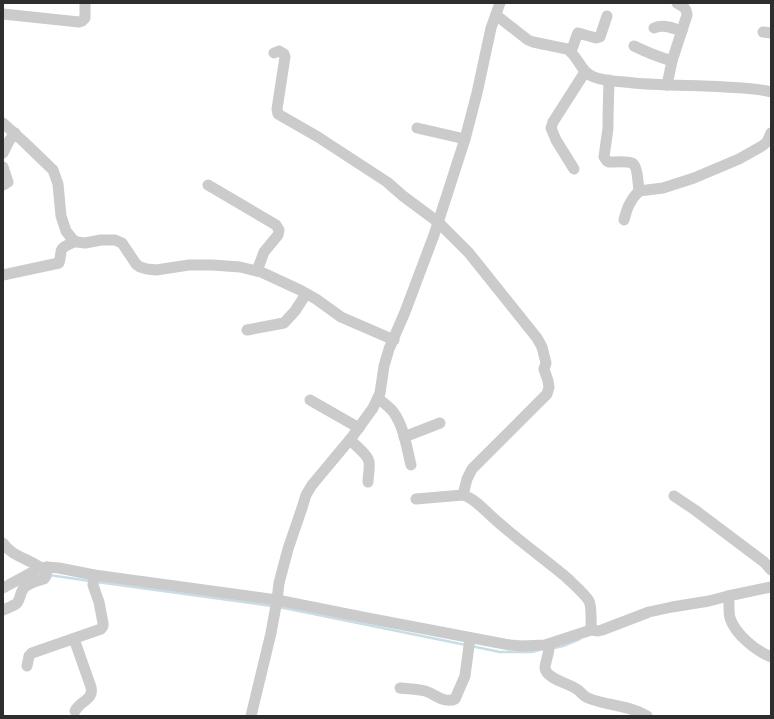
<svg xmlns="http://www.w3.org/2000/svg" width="774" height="719" viewBox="0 0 774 719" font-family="'Work Sans',sans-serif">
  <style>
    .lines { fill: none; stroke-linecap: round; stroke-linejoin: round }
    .stream { stroke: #c9dde9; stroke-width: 2.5 }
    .minor { stroke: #cbcbcb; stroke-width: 11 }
  </style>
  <rect width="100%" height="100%" fill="#fff"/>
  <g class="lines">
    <g class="stream">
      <path d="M49 575 90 581"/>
      <path d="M97 582 272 606"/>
      <path d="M279 607 466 645"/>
      <path d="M471 646 500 652H532L539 650"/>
      <path d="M554 648 563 646 580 639"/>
    </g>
    <g class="minor">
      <path d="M3 14 79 22 82 21 85 18V3"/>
      <path d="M496 15 528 40 533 42 567 49C579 57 581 73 594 77 603 81 615 81 624 82 658 86 692 85 725 87 741 88 756 88 771 92"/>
      <path d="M654 28C664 24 672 28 682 31"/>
      <path d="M763 32 771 33"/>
      <path d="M634 46C646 52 659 57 672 61"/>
      <path d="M571 52 577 35 578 33 596 38 600 37 607 16"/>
      <path d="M274 53 279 51 284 54 285 57 277 109 278 114 318 137 387 182 403 196 438 222 469 253 537 338 542 347 546 363 544 369 548 381 549 387 547 394 472 469 467 479 463 495"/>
      <path d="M609 80 608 117V128L604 157 607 161 609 162C615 162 627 161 632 163 638 166 638 185 639 191 630 200 627 208 624 220"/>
      <path d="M667 85 672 61 687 15C687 8 682 6 677 3"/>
      <path d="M3 123 24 142 53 170 58 184 61 216 66 231 73 240 77 242 85 243 101 240H115L122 243 136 264 140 267 147 269 156 270 189 265H212L240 267 261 272 300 290 316 299 341 317 394 340"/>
      <path d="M417 128 465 139"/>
      <path d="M3 153 9 141 15 133"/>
      <path d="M3 167 8 182 3 185"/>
      <path d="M574 169 556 140 551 128 553 122 585 72"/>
      <path d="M208 185 276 225 279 230 278 235 264 252 257 271"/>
      <path d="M639 191 663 188 694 178 739 159 762 146 767 142 771 133"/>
      <path d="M3 275 59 263C61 258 60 252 62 249 65 245 71 244 75 241"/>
      <path d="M247 330 284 323 295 311 306 294"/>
      <path d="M378 398C383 403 390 407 394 413 404 427 407 449 411 465"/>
      <path d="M310 400 359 428"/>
      <path d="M404 437 440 423"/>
      <path d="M350 440C355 445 368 455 369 462 370 468 368 476 368 482"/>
      <path d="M674 496 695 510 764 562 771 570"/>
      <path d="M416 499 463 495C475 498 489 515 499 523 521 542 544 559 566 577 572 583 585 594 589 601 592 607 591 623 591 630"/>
      <path d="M3 543C11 556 29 559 41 568"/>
      <path d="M3 588 38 569 46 567 59 568 94 575 277 600 362 617 510 645 522 646 545 645 591 630 598 631 602 630 649 612 672 607 709 601 728 596 771 587"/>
      <path d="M728 596C730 603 728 611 730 618 735 634 756 651 771 657"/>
      <path d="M3 610C7 608 14 606 17 603 20 599 20 595 22 591 25 584 36 581 44 579L46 576 47 567"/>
      <path d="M74 639 91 687C94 700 81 700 75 711"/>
      <path d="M549 644C550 652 545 662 545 668 546 679 571 684 578 690 582 693 583 696 588 698 607 706 629 705 647 716"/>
      <path d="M27 666 29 656 32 653 101 629 103 626V623L99 602 94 588 93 585 94 575"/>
      <path d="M400 688C408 689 417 689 425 691 435 694 445 704 455 699L465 676 470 638"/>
      <path d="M251 716 271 633 277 600 279 583 288 549 302 508 306 495 312 485 352 437 373 408 380 393 384 366 389 349 405 312 434 235 465 139 477 93 491 28 500 3"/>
    </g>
  </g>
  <rect width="774" height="719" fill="none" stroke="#2e2e2e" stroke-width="8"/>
</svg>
